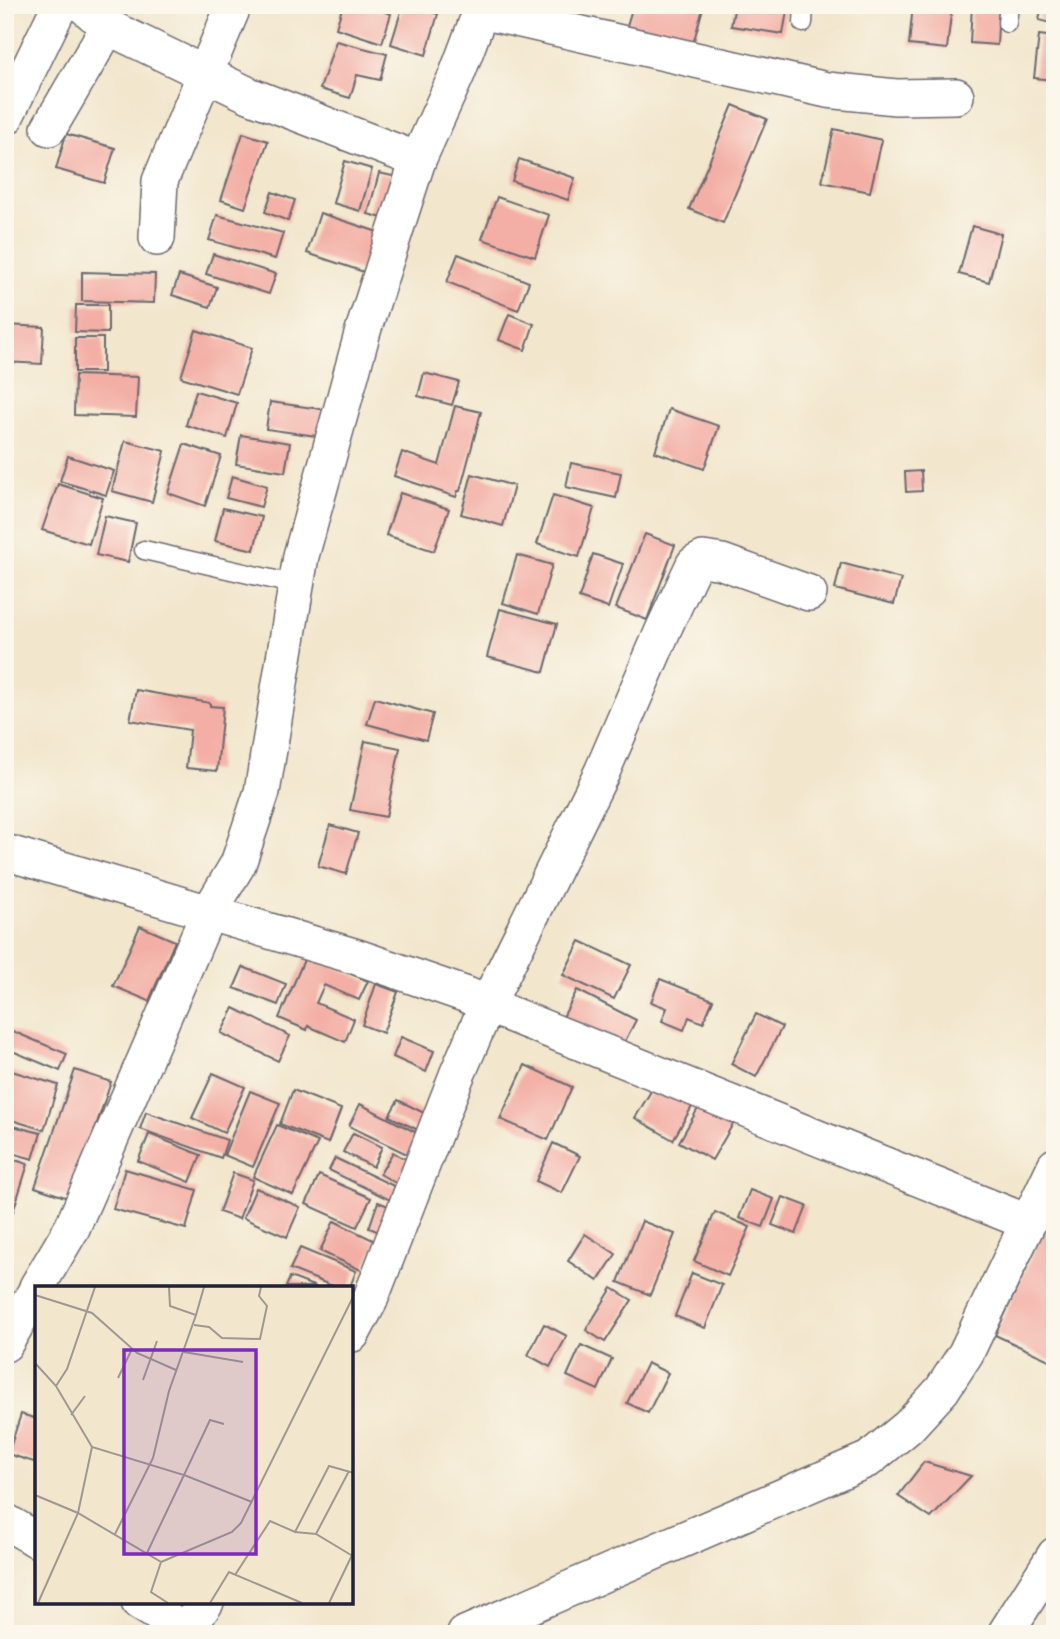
<svg xmlns="http://www.w3.org/2000/svg" width="1060" height="1639" viewBox="0 0 1060 1639" font-family="'Comic Neue',sans-serif">
  <style>
    .building { fill: #f3afa5 }
    .lines { fill: none; stroke-linecap: round; stroke-linejoin: round }
    .lane-casing { stroke: #6b676e; stroke-width: 21 }
    .street-casing { stroke: #6b676e; stroke-width: 38 }
    .lane { stroke: #fff; stroke-width: 18 }
    .street { stroke: #fff; stroke-width: 35 }
    .inset-road { fill: none; stroke: #9f9892; stroke-width: 2 }
    .view { fill: #7b2cbf; fill-opacity: 0.15; stroke: #7b2cbf; stroke-width: 3.5 }
    .inset-edge { fill: none; stroke: #22223b; stroke-width: 3.5 }
  </style>
  <rect width="100%" height="100%" fill="#fbf7ec"/>
  <filter id="ink" filterUnits="userSpaceOnUse"><feTurbulence type="fractalNoise" baseFrequency=".0143" numOctaves="2"/><feDisplacementMap in="SourceGraphic" scale="14" xChannelSelector="R" yChannelSelector="G"/><feConvolveMatrix kernelMatrix="1 2 1 2 8 2 1 2 1" color-interpolation-filters="sRGB"/></filter>
  <filter id="wash" filterUnits="userSpaceOnUse"><feTurbulence type="fractalNoise" baseFrequency=".00686" numOctaves="4" result="noise"/><feDisplacementMap in="SourceGraphic" scale="28" xChannelSelector="R" yChannelSelector="G"/><feGaussianBlur stdDeviation="1.57" result="paint"/><feColorMatrix in="noise" values="0 0 0 0 0 0 0 0 0 0 0 0 0 0 0 0 0 1.4 0 .05"/><feComposite in="paint" operator="in"/></filter>
  <g filter="url(#wash)">
    <rect width="100%" height="100%" fill="#f2e6cc"/>
    <g id="blocks">
      <g class="building">
        <path d="M343 5H363L391 14 382 43 336 28Z"/>
        <path d="M403 5H411L438 14 426 55 391 44Z"/>
        <path d="M633 5H693L703 8 691 51 625 33Z"/>
        <path d="M735 5H788L783 34 731 26Z"/>
        <path d="M913 5 952 6 947 49 909 45Z"/>
        <path d="M972 5H999L997 45 970 43Z"/>
        <path d="M1042 5H1055V24L1039 20Z"/>
        <path d="M1039 35 1055 37V80L1034 78Z"/>
        <path d="M336 41 387 54 380 80 357 75 350 98 320 89Z"/>
        <path d="M733 105 767 119 723 223 689 209Z"/>
        <path d="M834 129 882 140 870 192 822 182Z"/>
        <path d="M243 133 268 141 245 208 221 200Z"/>
        <path d="M66 134 115 148 104 183 56 169Z"/>
        <path d="M519 159 575 178 568 200 512 181Z"/>
        <path d="M345 161 372 169 360 211 333 203Z"/>
        <path d="M379 173 397 177 386 219 368 214Z"/>
        <path d="M272 192 295 200 288 221 265 212Z"/>
        <path d="M497 197 549 215 535 257 482 239Z"/>
        <path d="M320 213 390 236 376 276 307 253Z"/>
        <path d="M217 215 283 233 275 259 209 240Z"/>
        <path d="M972 226 1001 234 989 282 959 274Z"/>
        <path d="M213 254 276 274 269 294 206 274Z"/>
        <path d="M458 254 529 282 518 310 447 282Z"/>
        <path d="M82 272 155 274 154 303 82 301Z"/>
        <path d="M179 275 217 287 210 307 172 295Z"/>
        <path d="M76 305H108V333L75 332Z"/>
        <path d="M509 314 534 324 525 350 499 340Z"/>
        <path d="M5 325 44 327 42 364 5 362Z"/>
        <path d="M196 330 252 348 237 394 181 377Z"/>
        <rect x="75" y="338" width="28" height="34"/>
        <path d="M424 373 459 382 452 405 418 396Z"/>
        <path d="M75 375 138 377 136 417 74 415Z"/>
        <path d="M196 391 237 403 227 438 186 425Z"/>
        <path d="M270 402 328 410 324 437 266 429Z"/>
        <path d="M455 406 481 412 460 491H458L456 497 394 476 402 452 439 465Z"/>
        <path d="M669 409 719 426 704 469 655 452Z"/>
        <path d="M241 435 290 443 285 472 236 464Z"/>
        <path d="M125 441 165 451 152 502 112 491Z"/>
        <path d="M184 444 221 456 205 506 168 493Z"/>
        <path d="M68 456 114 471 106 495 60 481Z"/>
        <path d="M571 463 621 473 616 498 566 487Z"/>
        <path d="M921 471 922 491 906 492 905 472Z"/>
        <path d="M472 474 514 486 503 526 461 514Z"/>
        <path d="M232 476 267 486 261 507 226 498Z"/>
        <path d="M58 484 103 498 89 544 42 530Z"/>
        <path d="M400 493 449 509 434 551 386 535Z"/>
        <path d="M553 495 594 508 579 557 537 544Z"/>
        <path d="M223 508 262 517 254 550 215 541Z"/>
        <path d="M105 516 136 523 128 562 96 555Z"/>
        <path d="M645 534 675 545 647 620 616 608Z"/>
        <path d="M593 554 623 564 608 608 579 598Z"/>
        <path d="M517 555 552 565 538 614 503 603Z"/>
        <path d="M841 563 901 579 894 604 835 589Z"/>
        <path d="M500 609 557 624 544 672 487 657Z"/>
        <path d="M136 690 210 703V706L223 707 217 771 186 768 190 730 130 720Z"/>
        <path d="M375 698 433 714 426 740 367 724Z"/>
        <path d="M365 741 400 748 386 817 350 810Z"/>
        <path d="M330 825 358 833 346 874 318 866Z"/>
        <path d="M140 926 175 941 149 1001 113 986Z"/>
        <path d="M580 941 631 965 614 999 563 975Z"/>
        <path d="M306 955 368 981 359 1000 324 985 316 1003 354 1019 345 1042 308 1026 307 1030 279 1018Z"/>
        <path d="M243 967 286 984 278 1005 234 988Z"/>
        <path d="M660 979 713 1000 703 1023 689 1017 684 1030 662 1021 667 1008 651 1002Z"/>
        <path d="M376 984 398 992 383 1033 362 1025Z"/>
        <path d="M577 990 636 1020 620 1051 561 1021Z"/>
        <path d="M234 1008 290 1036 278 1061 221 1033Z"/>
        <path d="M756 1014 782 1027 756 1077 731 1064Z"/>
        <path d="M5 1028 67 1054 60 1071 5 1048Z"/>
        <path d="M401 1037 434 1051 426 1072 393 1057Z"/>
        <path d="M525 1065 572 1087 548 1140 500 1119Z"/>
        <path d="M5 1069 58 1085 44 1130 5 1118Z"/>
        <path d="M75 1070 111 1082 71 1199 35 1187Z"/>
        <path d="M213 1073 245 1087 224 1133 192 1118Z"/>
        <path d="M657 1081 694 1103 673 1140 635 1118Z"/>
        <path d="M293 1090 341 1109 328 1143 280 1124Z"/>
        <path d="M250 1091 280 1103 253 1167 224 1155Z"/>
        <path d="M704 1098 737 1117 712 1160 679 1142Z"/>
        <path d="M398 1100 430 1116 422 1132 389 1116Z"/>
        <path d="M360 1104 425 1137 415 1158 349 1126Z"/>
        <path d="M146 1112 227 1140 221 1158 140 1129Z"/>
        <path d="M5 1124 41 1133 33 1159 5 1151Z"/>
        <path d="M277 1125 318 1142 293 1195 253 1177Z"/>
        <path d="M353 1133 382 1147 373 1167 343 1152Z"/>
        <path d="M149 1134 201 1155 190 1182 138 1161Z"/>
        <path d="M553 1143 580 1156 562 1193 536 1181Z"/>
        <path d="M393 1152 412 1163 399 1185 380 1174Z"/>
        <path d="M5 1157 28 1164 12 1215 5 1213Z"/>
        <path d="M335 1158 400 1189 394 1202 329 1170Z"/>
        <path d="M125 1169 197 1190 186 1229 113 1209Z"/>
        <path d="M233 1173 253 1180 239 1219 219 1212Z"/>
        <path d="M319 1175 371 1198 357 1227 306 1204Z"/>
        <path d="M256 1188 300 1207 287 1237 243 1218Z"/>
        <path d="M750 1190 774 1199 763 1227 739 1218Z"/>
        <path d="M783 1197 807 1206 796 1234 772 1225Z"/>
        <path d="M378 1202 391 1207 382 1233 369 1228Z"/>
        <path d="M1055 1207V1353L1051 1361 995 1335Z"/>
        <path d="M715 1212 750 1227 728 1276 694 1261Z"/>
        <path d="M334 1221 377 1242 363 1271 320 1251Z"/>
        <path d="M642 1221 675 1234 650 1295 618 1282Z"/>
        <path d="M585 1234 616 1254 598 1281 568 1261Z"/>
        <path d="M300 1248 356 1271 350 1287H335L290 1269Z"/>
        <path d="M692 1273 722 1285 705 1328 675 1316Z"/>
        <path d="M290 1277 316 1287H286Z"/>
        <path d="M612 1288 632 1300 605 1342 586 1330Z"/>
        <path d="M544 1324 567 1336 550 1367 528 1355Z"/>
        <path d="M581 1345 612 1359 598 1390 567 1376Z"/>
        <path d="M647 1363 668 1373 648 1413 627 1403Z"/>
        <path d="M21 1414 37 1419V1463L8 1454Z"/>
        <path d="M924 1462 971 1476 931 1518 898 1496Z"/>
      </g>
    </g>
  </g>
  <g filter="url(#ink)">
    <use href="#blocks" fill-opacity="0" stroke="#6b676e" stroke-width="2"/>
    <g class="lines">
      <g class="lane-casing">
        <g id="lane">
          <path d="M803 23 804 5"/>
          <path d="M1007 23 1009 5"/>
          <path d="M144 550 297 585"/>
        </g>
      </g>
      <g class="street-casing">
        <g id="street">
          <path d="M83 5 108 27 249 95 418 160"/>
          <path d="M481 11 827 90 896 97 956 96"/>
          <path d="M5 118 60 5"/>
          <path d="M49 128 108 27"/>
          <path d="M157 238 160 181 234 5"/>
          <path d="M809 593 722 562 703 559 694 564 664 628 602 772 487 1005 1027 1222"/>
          <path d="M5 852 357 957 467 995 487 1005 457 1075 370 1300 352 1334"/>
          <path d="M37 1287 72 1228 208 914 238 864 262 792 301 556 363 331 418 160 457 74 483 5"/>
          <path d="M5 1344 37 1289"/>
          <path d="M5 1521 37 1540"/>
          <path d="M139 1602 191 1634"/>
          <path d="M186 1631 206 1602"/>
          <path d="M465 1634 869 1459 908 1427 942 1390 966 1353 1055 1166"/>
          <path d="M1005 1634 1055 1555"/>
        </g>
      </g>
      <use href="#lane" class="lane"/>
      <use href="#street" class="street"/>
    </g>
  </g>
  <g transform="translate(35 1286)">
    <rect width="318" height="318" fill="#f2e6cc"/>
    <path class="inset-road" d="M0 9 57 27 102 67 141 84M161 29 169 1M159 39 174 41 187 52 225 53 232 20 224 10 226 1M149 66 208 76M0 77 21 100 57 161 149 189 112 267M83 92 97 63M108 94 122 55M21 100 32 83 60 1M36 129 50 110M189 138 175 134 149 189 217 216M0 209 43 227 126 276 116 306 133 317M260 246 281 248 316 269M80 248 118 172 134 105 161 29 135 20 134 1M281 248 314 185M126 276 197 246 206 237 319 9M200 289 235 235 260 246 294 180 319 187M3 317 43 227 57 161M175 317 194 286 267 317M294 317 319 265"/>
    <path class="view" d="M89 64H221V268H89Z"/>
    <rect width="318" height="318" class="inset-edge"/>
  </g>
  <rect width="1060" height="1639" fill="none" stroke="#fbf7ec" stroke-width="28"/>
</svg>
